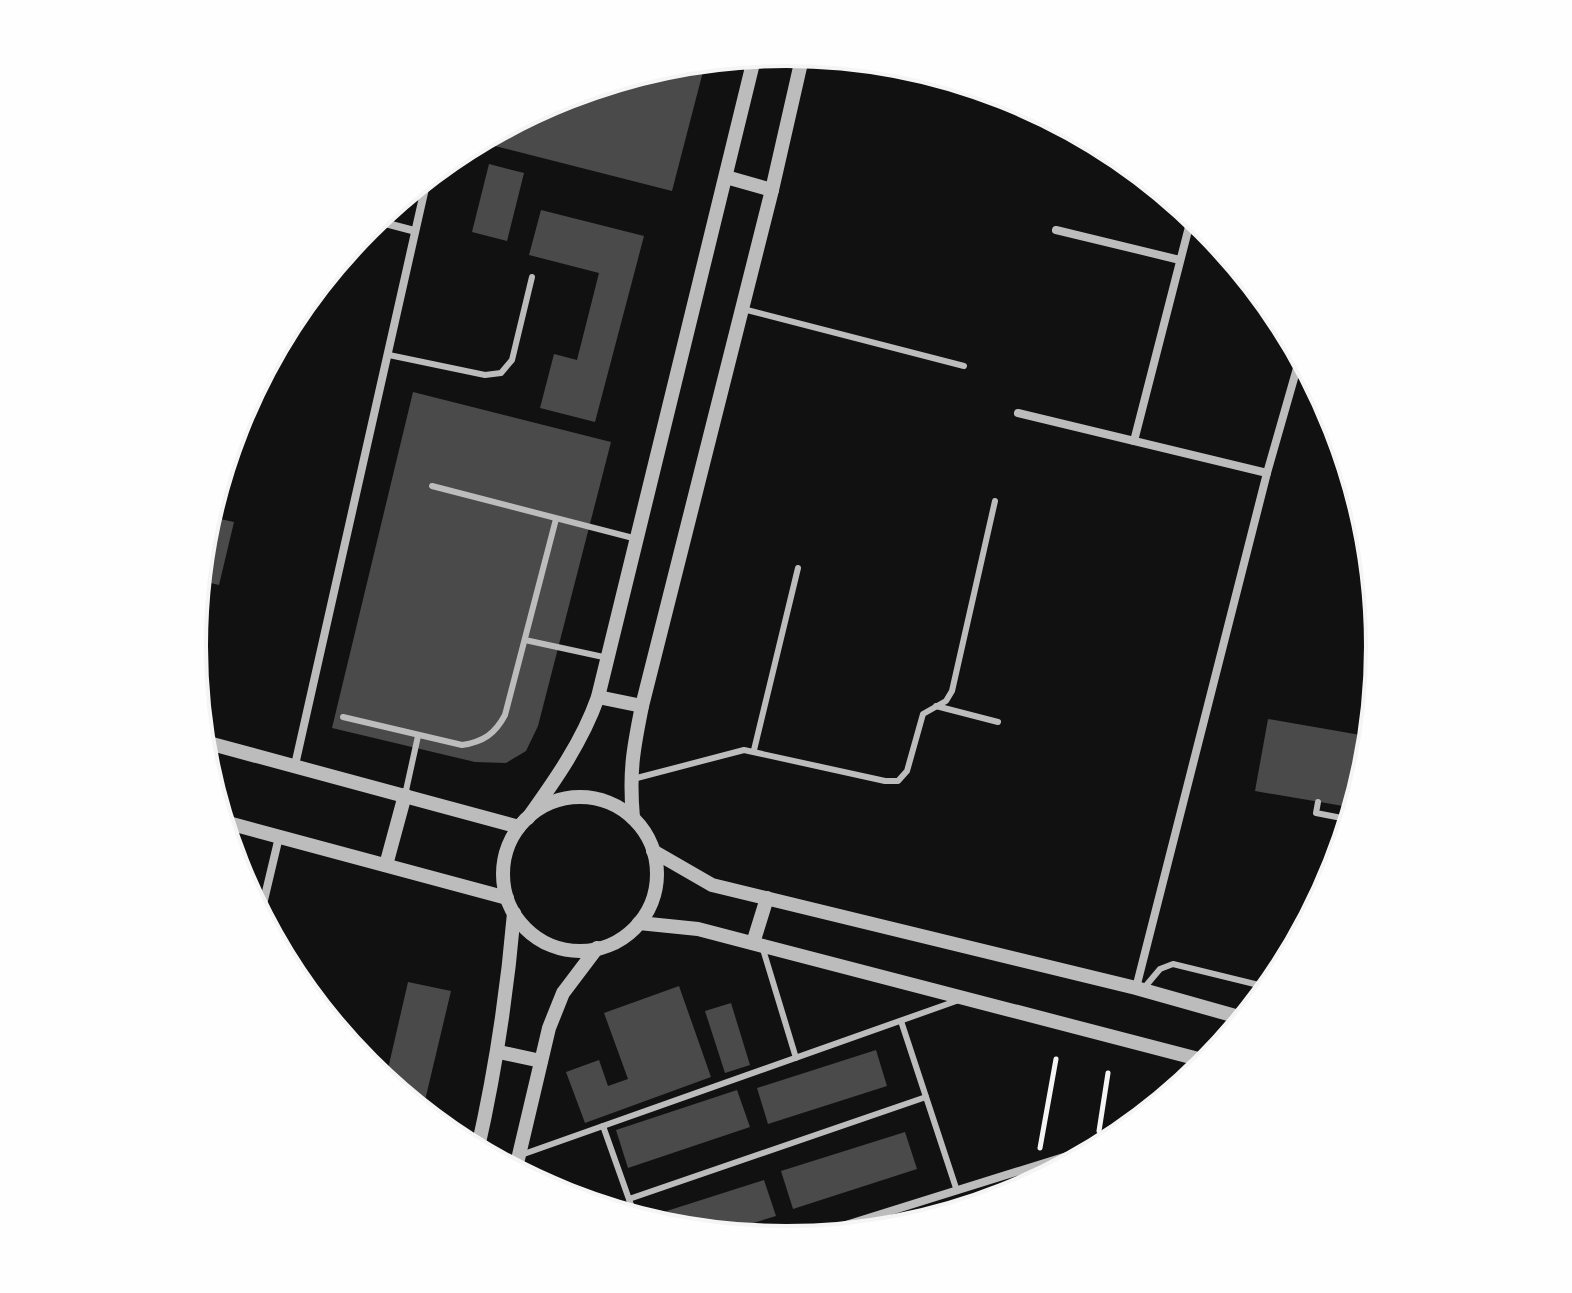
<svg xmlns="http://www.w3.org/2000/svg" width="1572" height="1293" viewBox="0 0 1572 1293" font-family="Rubik,sans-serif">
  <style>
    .building { fill: #4a4a4a }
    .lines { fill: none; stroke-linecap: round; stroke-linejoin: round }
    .path { stroke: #f5f5f5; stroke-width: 5 }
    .service { stroke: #bcbcbc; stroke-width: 6 }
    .minor { stroke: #bcbcbc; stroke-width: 8 }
    .tertiary { stroke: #bcbcbc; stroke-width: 14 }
    .rim { fill: none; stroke: #f5f5f5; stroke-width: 4 }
  </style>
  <rect width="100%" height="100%" fill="#111"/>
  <g class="building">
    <path d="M706 60 672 191 479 142 480 139 559 97 670 63Z"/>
    <path d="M489 164 524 173 507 241 472 232Z"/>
    <path d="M541 210 644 236 595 422 540 408 554 354 577 360 599 273 529 255Z"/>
    <path d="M413 392 611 442 538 726 526 751 506 763 475 762 332 728Z"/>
    <path d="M207 516 234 522 219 585 198 580 203 530Z"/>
    <path d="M1268 719 1372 737 1369 763 1355 808 1255 791Z"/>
    <path d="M408 982 451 991 422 1113 385 1082Z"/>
    <path d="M679 986 711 1077 585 1123 566 1072 599 1060 608 1086 628 1079 604 1013Z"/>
    <path d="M731 1003 750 1065 725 1073 705 1011Z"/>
    <path d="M876 1050 887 1086 768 1124 757 1088Z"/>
    <path d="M737 1090 750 1127 628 1168 616 1130Z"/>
    <path d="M905 1132 917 1169 793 1209 781 1171Z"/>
    <path d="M764 1180 776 1216 718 1234 670 1229 654 1225 651 1216Z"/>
  </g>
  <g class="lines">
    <g class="path">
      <path d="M1099 1131 1108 1073"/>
      <path d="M1040 1148 1056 1059"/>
    </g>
    <g class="service">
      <path d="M743 309 964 366"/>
      <path d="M389 355 485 375 501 373 512 360 532 277"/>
      <path d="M432 486 637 539"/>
      <path d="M525 640 608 658"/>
      <path d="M936 706 998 722"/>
      <path d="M343 717 462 745C483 742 495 734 505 715L556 519"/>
      <path d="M754 750 798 568"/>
      <path d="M633 779 744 750 885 781H898L907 771 923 714 946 701 952 691 995 501"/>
      <path d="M405 795 418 736"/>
      <path d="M1318 802 1316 813 1352 820"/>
      <path d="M762 946 796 1058"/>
      <path d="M1144 988 1160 969 1173 964 1271 988"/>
      <path d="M901 1021 957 1191"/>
      <path d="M603 1126 636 1219"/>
      <path d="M521 1155 959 1000"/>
      <path d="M629 1199 926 1097"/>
    </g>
    <g class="minor">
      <path d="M373 220 415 231"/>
      <path d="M1056 230 1180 260"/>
      <path d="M1018 413 1267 473"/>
      <path d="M1134 441 1192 215"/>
      <path d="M295 765 428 175"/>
      <path d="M260 917 279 837"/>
      <path d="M1136 988 1267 473 1301 354"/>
      <path d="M801 1239 1115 1141"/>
    </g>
    <g class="tertiary">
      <path d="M726 177 772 190"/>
      <path d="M598 697 642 706"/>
      <path d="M201 741 519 827"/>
      <circle cx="580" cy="874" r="77"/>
      <path d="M528 818C556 779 582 742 598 697L755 55"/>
      <path d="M633 818C629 773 633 750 642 706L772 190 803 54"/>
      <path d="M221 821 507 898"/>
      <path d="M653 851 712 885 1136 988 1246 1019"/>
      <path d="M386 865 405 795"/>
      <path d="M639 923 698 929 1210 1062"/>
      <path d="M753 943 767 898"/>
      <path d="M499 1052 541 1061"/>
      <path d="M477 1152C495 1073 507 995 514 913"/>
      <path d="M515 1172 549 1028 563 993 597 948"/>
    </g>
  </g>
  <path d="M0 0H1572V1293H0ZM206 646a580 580 0 1 1 1160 0a580 580 0 1 1-1160 0Z" fill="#fefefe" fill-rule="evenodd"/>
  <path class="rim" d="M206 646a580 580 0 1 1 1160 0a580 580 0 1 1-1160 0Z"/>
</svg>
